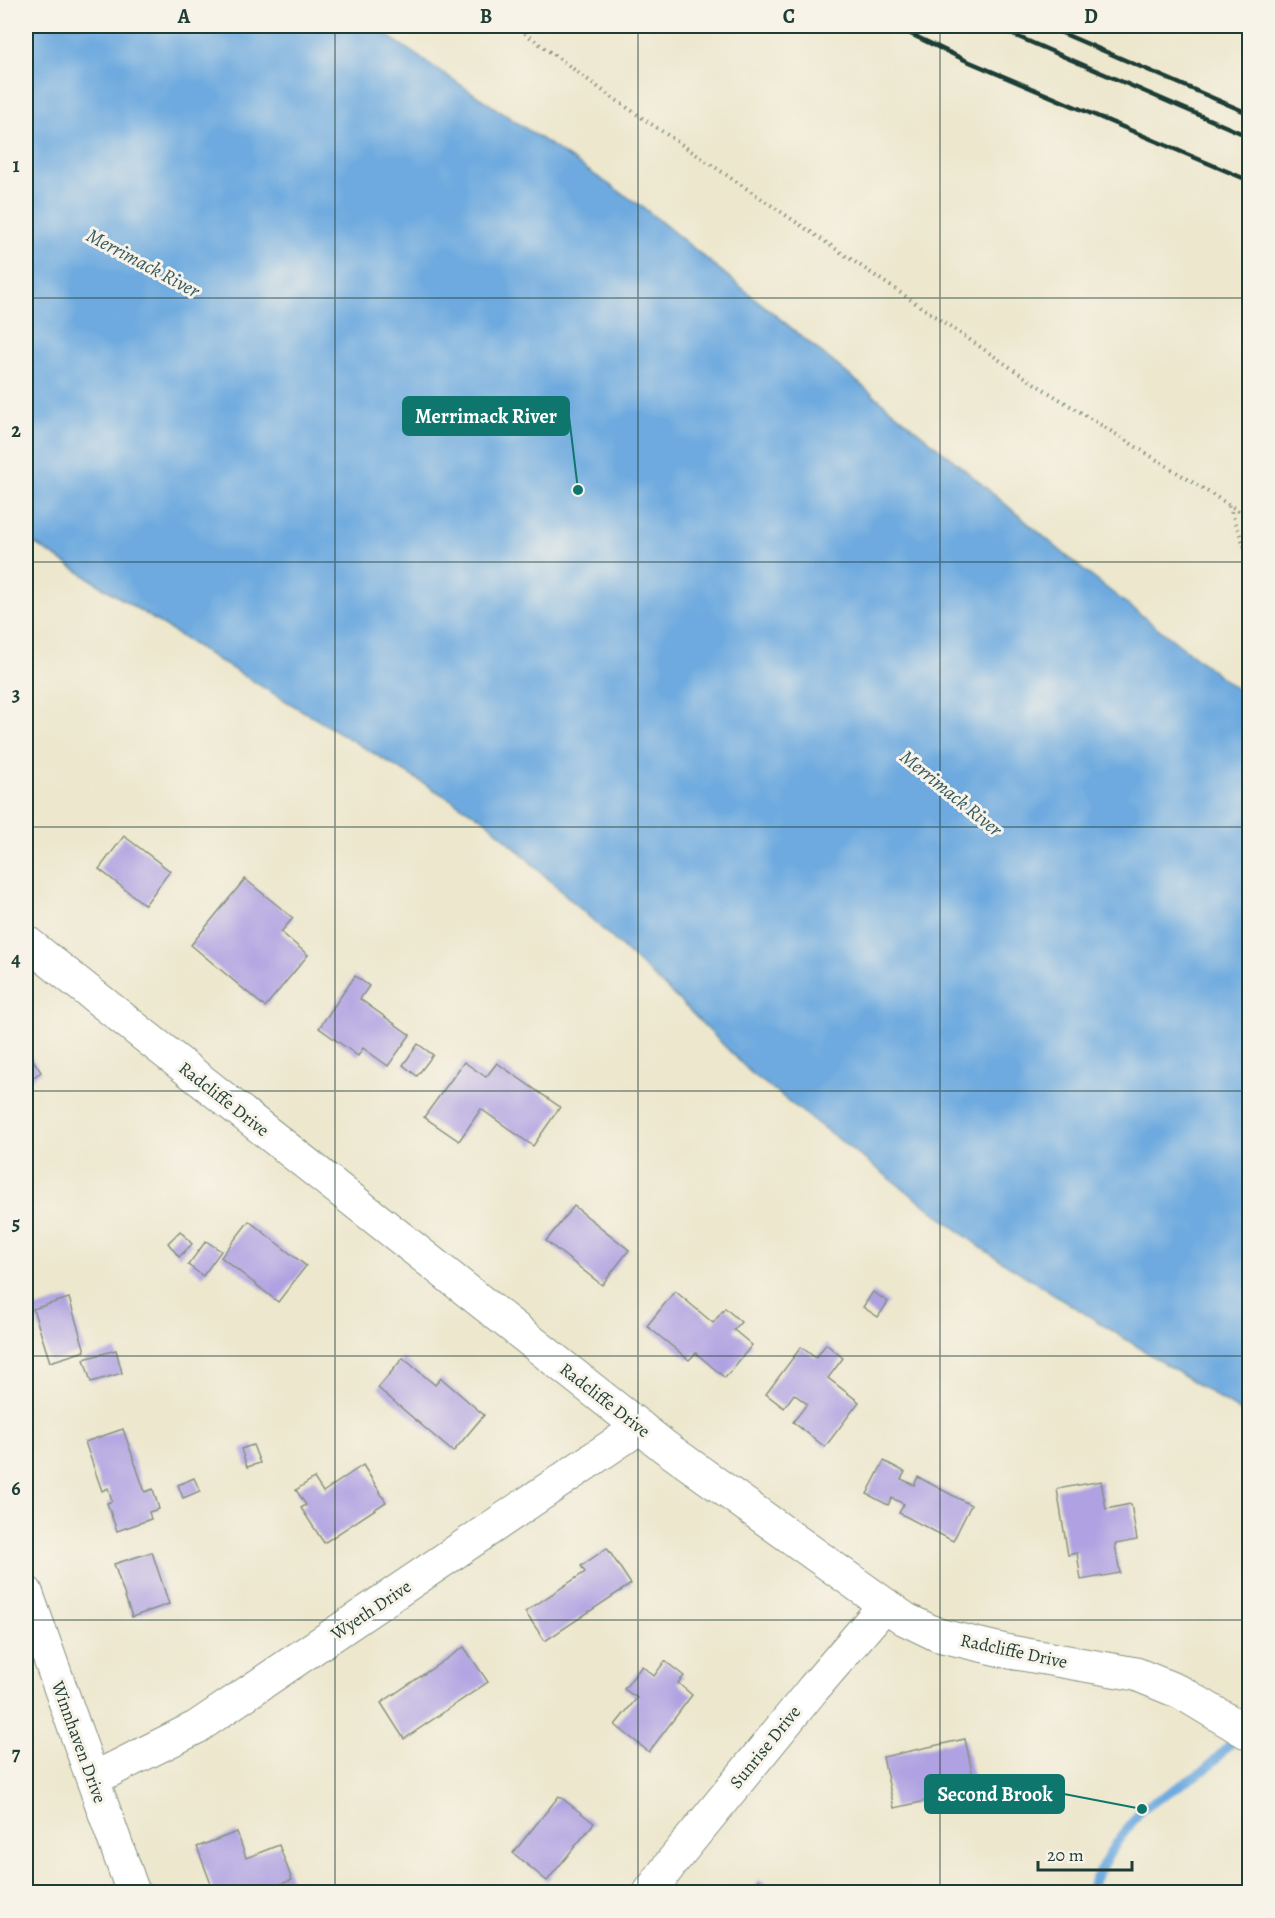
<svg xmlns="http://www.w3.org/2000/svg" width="1275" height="1918" viewBox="0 0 1275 1918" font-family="Alegreya,serif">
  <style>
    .water { fill: #6eaadf; stroke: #46748a; stroke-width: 1.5 }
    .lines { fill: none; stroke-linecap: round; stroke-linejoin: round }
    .stream { stroke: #6eaadf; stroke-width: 9 }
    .building { fill: #afa1e2 }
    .street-casing { stroke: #869281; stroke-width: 35 }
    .path { stroke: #869281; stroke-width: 4; stroke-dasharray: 1.5 4.5; stroke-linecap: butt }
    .street { stroke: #fff; stroke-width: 33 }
    .rail { stroke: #1f3d34; stroke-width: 4.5 }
    .grid { fill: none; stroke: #1f3d34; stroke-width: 1.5; stroke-opacity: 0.55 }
    .labels { text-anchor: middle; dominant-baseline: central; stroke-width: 6; stroke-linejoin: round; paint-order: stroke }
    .street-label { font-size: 18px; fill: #1f3d34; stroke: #f7f3e8 }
    .water-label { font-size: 20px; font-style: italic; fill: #33585f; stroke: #f7f3e8 }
    .leader { fill: none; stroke: #0f766e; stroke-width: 2 }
    .callout-dot { fill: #0f766e; stroke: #f7f3e8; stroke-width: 2 }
    .callout { fill: #0f766e; stroke: #0f766e; stroke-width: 2 }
    .callout-label { font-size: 20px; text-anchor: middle; font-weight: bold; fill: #fff }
    .neatline { fill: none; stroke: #1f3d34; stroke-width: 2 }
    .grid-label { font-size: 20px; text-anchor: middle; font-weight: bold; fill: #1f3d34 }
  </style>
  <rect width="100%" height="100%" fill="#f7f3e8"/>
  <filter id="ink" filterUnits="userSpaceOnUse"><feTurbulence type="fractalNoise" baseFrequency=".0167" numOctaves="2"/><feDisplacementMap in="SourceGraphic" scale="12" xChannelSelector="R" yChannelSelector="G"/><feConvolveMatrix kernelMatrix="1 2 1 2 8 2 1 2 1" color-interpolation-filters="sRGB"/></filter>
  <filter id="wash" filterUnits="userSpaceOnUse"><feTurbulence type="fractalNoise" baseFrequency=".008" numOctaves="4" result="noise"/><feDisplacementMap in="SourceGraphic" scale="24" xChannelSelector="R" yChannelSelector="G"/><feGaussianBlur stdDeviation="1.35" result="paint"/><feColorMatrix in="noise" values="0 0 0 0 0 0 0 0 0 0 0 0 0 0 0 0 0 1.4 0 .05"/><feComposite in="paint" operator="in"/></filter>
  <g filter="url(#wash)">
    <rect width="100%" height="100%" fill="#ede7ce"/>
    <path class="water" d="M26 26H373L644 208 952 459 1082 569 1249 699V1417L984 1250 750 1072 685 1006 485 820 216 659 26 538Z"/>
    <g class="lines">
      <path class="stream" d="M1088 1892 1112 1849 1142 1809 1205 1770 1239 1735"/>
    </g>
    <g id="blocks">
      <g class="building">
        <path d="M124 836 170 871 145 905 99 869Z"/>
        <path d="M245 879 293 918 281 932 308 955 265 1007 191 945Z"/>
        <path d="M355 976 369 986 360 999 410 1035 388 1066 363 1048 358 1056 319 1028Z"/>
        <path d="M418 1044 433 1055 417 1076 403 1065Z"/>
        <path d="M26 1049 41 1072 26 1082Z"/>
        <path d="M464 1062 486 1077 497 1063 560 1107 533 1146 481 1109 459 1141 424 1117Z"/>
        <path d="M574 1206 629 1250 602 1285 546 1241Z"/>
        <path d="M249 1221 306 1266 278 1302 221 1257Z"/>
        <path d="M180 1231 192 1244 179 1257 168 1243Z"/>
        <path d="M206 1241 221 1251 203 1276 188 1265Z"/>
        <path d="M675 1291 713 1323 725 1308 741 1322 734 1330 752 1345 725 1378 696 1353 689 1360 647 1326Z"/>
        <path d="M873 1292 888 1302 878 1317 863 1307Z"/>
        <path d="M69 1298 85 1351 50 1362 33 1309Z"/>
        <path d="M826 1344 843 1358 828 1378 859 1402 825 1447 793 1422 807 1404 794 1394 784 1408 766 1394 801 1347 816 1358Z"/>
        <path d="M116 1350 122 1373 91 1382 84 1359Z"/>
        <path d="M403 1358 435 1385 441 1378 484 1415 453 1452 378 1388Z"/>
        <path d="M123 1429 145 1492 153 1489 159 1509 149 1512 151 1519 117 1531 107 1503 112 1501 108 1488 102 1491 85 1442Z"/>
        <path d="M253 1445 260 1463 247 1467 241 1449Z"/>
        <path d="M884 1461 905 1472 901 1479 914 1485 918 1477 971 1505 953 1541 899 1513 904 1504 892 1498 888 1505 867 1494Z"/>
        <path d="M363 1465 386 1502 324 1543 301 1508 306 1505 296 1490 314 1478 323 1492Z"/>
        <path d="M194 1478 200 1491 183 1498 178 1485Z"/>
        <path d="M1101 1481 1106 1509 1131 1504 1137 1540 1115 1544 1120 1573 1081 1580 1077 1553 1068 1555 1057 1489Z"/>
        <path d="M607 1548 631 1584 545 1641 525 1612 585 1572 581 1566Z"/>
        <path d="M152 1552 169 1604 132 1617 114 1564Z"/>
        <path d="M464 1647 488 1682 404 1739 381 1703Z"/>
        <path d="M665 1661 684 1676 678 1683 692 1695 649 1752 615 1725 637 1698 624 1689 642 1666 654 1676Z"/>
        <path d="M965 1739 976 1790 894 1808 883 1757Z"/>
        <path d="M559 1796 594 1823 547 1881 513 1853Z"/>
        <path d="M237 1832 246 1858 279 1845 292 1880 259 1892H214L197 1847Z"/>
        <path d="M759 1880 776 1892H750Z"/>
      </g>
    </g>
  </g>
  <g filter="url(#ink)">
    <use href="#blocks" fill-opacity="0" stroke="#869281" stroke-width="1.5"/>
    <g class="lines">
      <g class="street-casing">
        <g id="street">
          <path d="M26 942 665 1447 905 1619 938 1635 1010 1652 1136 1674 1182 1693 1250 1734"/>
          <path d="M26 1592 133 1892"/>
          <path d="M93 1779 197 1727 640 1427"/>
          <path d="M650 1892 672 1862 813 1689 885 1605"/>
        </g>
      </g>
      <g class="path">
        <path d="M515 26 610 96 1032 382 1250 518"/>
        <path d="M1229 506 1244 545 1250 569"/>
      </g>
      <use href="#street" class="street"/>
      <g class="rail">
        <path d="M894 26 965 60 1250 181"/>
        <path d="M993 26 1250 137"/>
        <path d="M1046 26 1250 114"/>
      </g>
    </g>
  </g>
  <path class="grid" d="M335 26V1892M638 26V1892M940 26V1892M26 298H1250M26 562H1250M26 827H1250M26 1091H1250M26 1356H1250M26 1620H1250"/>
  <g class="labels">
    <g class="street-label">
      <text transform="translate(224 1099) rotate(38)">Radcliffe Drive</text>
      <text transform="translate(605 1400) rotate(38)">Radcliffe Drive</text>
      <text transform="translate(371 1610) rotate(-34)">Wyeth Drive</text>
      <text transform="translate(1014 1651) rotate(12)">Radcliffe Drive</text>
      <text transform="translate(79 1742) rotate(70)">Winnhaven Drive</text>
      <text transform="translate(765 1747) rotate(-51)">Sunrise Drive</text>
    </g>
    <g class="water-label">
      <text transform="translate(143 263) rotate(28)">Merrimack River</text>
      <text transform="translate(951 793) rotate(39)">Merrimack River</text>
    </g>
  </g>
  <path class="leader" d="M578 490L569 416M1142 1809L1064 1794"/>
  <g class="callout-dot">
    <circle cx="578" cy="490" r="6"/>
    <circle cx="1142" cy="1809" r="6"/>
  </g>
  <g class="callout">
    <rect x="403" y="397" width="166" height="38" rx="6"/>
    <rect x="925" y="1775" width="139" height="38" rx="6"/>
  </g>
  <g class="callout-label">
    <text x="486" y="423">Merrimack River</text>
    <text x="995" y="1801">Second Brook</text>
  </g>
  <rect width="1275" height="1918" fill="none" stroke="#f7f3e8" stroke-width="66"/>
  <path d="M1038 1861v9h94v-9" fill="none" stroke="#1f3d34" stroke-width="3"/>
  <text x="1047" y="1861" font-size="18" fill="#1f3d34" stroke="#f7f3e8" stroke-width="4.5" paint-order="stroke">20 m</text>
  <rect x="33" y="33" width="1209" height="1852" class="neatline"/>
  <g class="grid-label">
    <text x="184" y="23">A</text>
    <text x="486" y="23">B</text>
    <text x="789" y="23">C</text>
    <text x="1091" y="23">D</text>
    <text x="16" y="172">1</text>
    <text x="16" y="437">2</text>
    <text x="16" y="701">3</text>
    <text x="16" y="966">4</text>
    <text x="16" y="1230">5</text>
    <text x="16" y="1495">6</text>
    <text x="16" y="1760">7</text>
  </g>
</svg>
